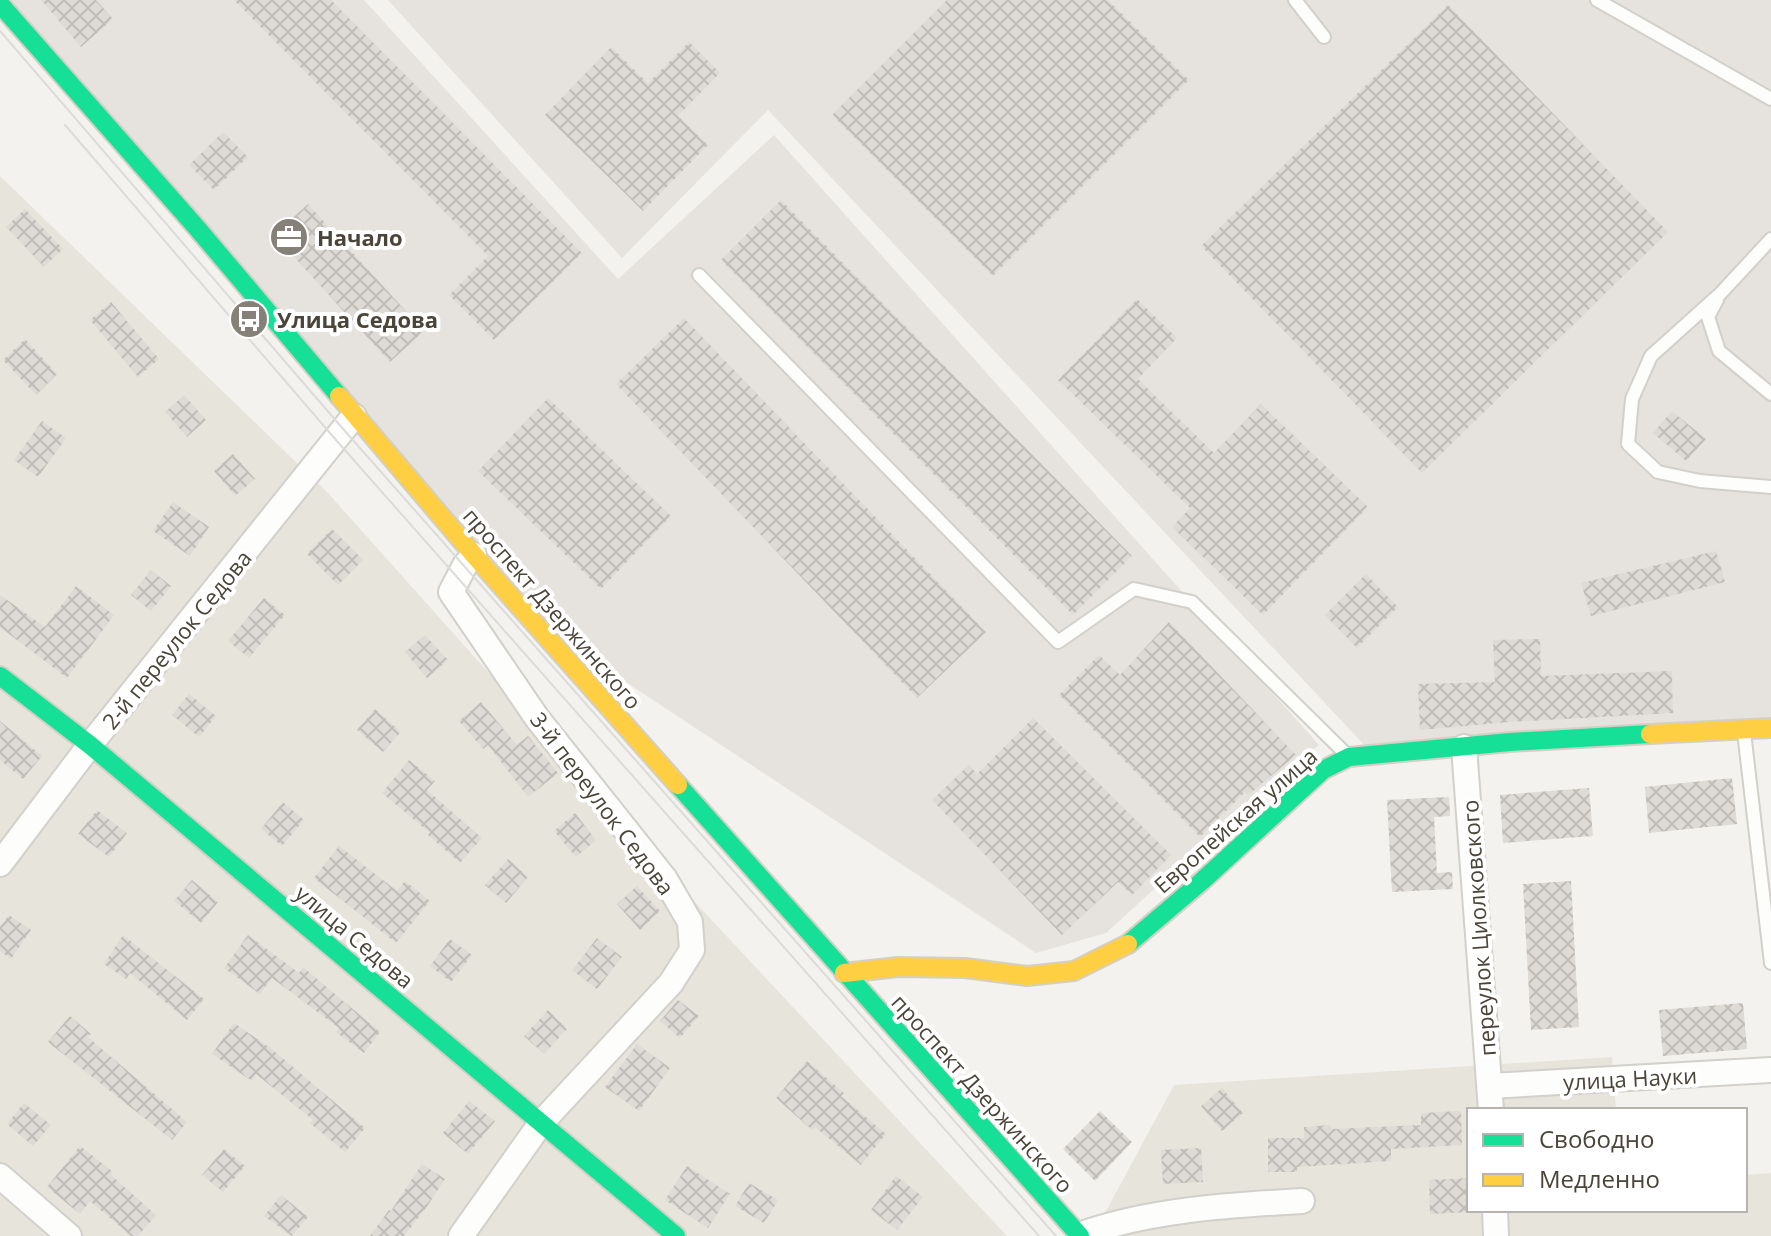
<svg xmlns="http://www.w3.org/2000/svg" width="1771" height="1236" viewBox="0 0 1771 1236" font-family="'Open Sans',sans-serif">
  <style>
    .residential { fill: #e7e4dc }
    .industrial { fill: #e6e2de }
    .building { fill: url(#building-cross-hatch) }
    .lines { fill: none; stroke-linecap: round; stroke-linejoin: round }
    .lane-casing { stroke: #d2d0cb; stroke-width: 16 }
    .street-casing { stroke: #d2d0cb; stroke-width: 28 }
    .fast-casing { stroke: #d3cfc5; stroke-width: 22 }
    .slow-casing { stroke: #d3cfc5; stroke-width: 22 }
    .lane { stroke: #fdfdfc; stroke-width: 12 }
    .street { stroke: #fdfdfc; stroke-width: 24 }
    .fast { stroke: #16e098; stroke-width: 18 }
    .slow { stroke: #ffcf43; stroke-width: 18 }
    .tram { stroke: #dbdbda; stroke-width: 2 }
    .labels { text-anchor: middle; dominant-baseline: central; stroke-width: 8; stroke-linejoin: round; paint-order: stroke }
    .poi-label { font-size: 22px; font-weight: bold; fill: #4b4439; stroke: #fff; text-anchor: start }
    .street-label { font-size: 22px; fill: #4b4439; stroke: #fff }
  </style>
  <defs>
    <pattern id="building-cross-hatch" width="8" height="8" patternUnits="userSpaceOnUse" patternTransform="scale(2)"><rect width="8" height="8" fill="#dedbd6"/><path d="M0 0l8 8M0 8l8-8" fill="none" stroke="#c0bdb8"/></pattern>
  </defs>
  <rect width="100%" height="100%" fill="#f4f2ee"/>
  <g class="residential">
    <path d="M0 176 328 493 663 868 1007 1236H0Z"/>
    <path d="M1612 1057 1616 1110H1469V1210H1745V1175L1771 1173V1236H1106L1098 1226 1174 1085Z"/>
  </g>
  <g class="industrial">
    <path d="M0 0H364L618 279 774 135 1319 745 1244 807 1106 933 1036 953 553 634Z"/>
    <path d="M388 0H1771V717L1369 750 768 110 622 258Z"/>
  </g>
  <g class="building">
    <path d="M41 0H96L113 19 81 47Z"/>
    <path d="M234 0H331L582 253 494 340 449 295 488 256Z"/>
    <path d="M947 0H1108L1189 80 993 276 832 115Z"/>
    <path d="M1448 5 1668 232 1422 473 1201 246Z"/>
    <path d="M689 42 720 73 678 116 708 145 643 211 545 115 611 47 648 83Z"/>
    <path d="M223 132 248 157 214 190 189 165Z"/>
    <path d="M781 200 1132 556 1073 615 721 260Z"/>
    <path d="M308 204 424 331 390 362 274 235Z"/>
    <path d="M25 209 63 249 44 267 6 227Z"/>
    <path d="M1137 299 1177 338 1138 379 1214 453 1261 404 1368 507 1263 615 1172 527 1190 508 1058 380Z"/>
    <path d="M111 302 159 359 138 377 90 320Z"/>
    <path d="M684 318 986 632 917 698 616 384Z"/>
    <path d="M25 339 57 374 36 395 3 360Z"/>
    <path d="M184 395 206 420 187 437 165 412Z"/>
    <path d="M548 398 671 516 601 589 478 471Z"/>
    <path d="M1672 411 1706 439 1686 461 1653 433Z"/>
    <path d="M42 421 66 438 38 477 14 460Z"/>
    <path d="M233 454 255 479 235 496 214 471Z"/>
    <path d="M173 502 209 527 190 556 153 531Z"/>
    <path d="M332 529 363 560 338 585 307 554Z"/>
    <path d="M1716 551 1725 582 1591 616 1581 583Z"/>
    <path d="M151 570 171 586 151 611 131 595Z"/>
    <path d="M1366 574 1398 607 1357 648 1325 615Z"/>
    <path d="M76 586 114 615 67 678 0 627V595L45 627Z"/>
    <path d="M264 598 285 615 249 658 228 641Z"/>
    <path d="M1169 622 1296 755 1248 795 1245 792 1200 837 1059 695 1099 655 1120 675Z"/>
    <path d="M425 635 448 660 427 678 405 652Z"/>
    <path d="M1540 639 1541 676 1672 671 1673 713 1509 722 1420 730 1418 684 1495 682 1493 640Z"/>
    <path d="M189 694 216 716 199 737 172 715Z"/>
    <path d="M481 702 517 745 528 736 558 773 528 797 488 745 483 749 459 721Z"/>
    <path d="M375 709 401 732 383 752 357 730Z"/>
    <path d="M1033 718 1171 855 1132 895 1118 882 1062 935 932 800 969 765 977 774Z"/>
    <path d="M0 721 42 756 23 779 0 760Z"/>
    <path d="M409 760 435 781 427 790 482 838 460 863 428 835 430 833 382 793Z"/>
    <path d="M1732 778 1737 824 1649 833 1645 787Z"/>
    <path d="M1589 788 1593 836 1503 843 1500 795Z"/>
    <path d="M1449 797 1450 816 1434 817 1437 873 1452 872 1453 889 1392 892 1387 800Z"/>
    <path d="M283 802 304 820 282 846 261 829Z"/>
    <path d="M97 810 127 833 109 857 78 834Z"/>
    <path d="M575 813 596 840 576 857 554 831Z"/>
    <path d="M339 846 397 891 405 881 430 901 396 943 314 878Z"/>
    <path d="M508 859 528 877 506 903 485 885Z"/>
    <path d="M192 880 218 902 201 923 174 901Z"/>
    <path d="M1571 881 1579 1027 1531 1030 1523 884Z"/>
    <path d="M637 886 660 911 640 930 617 904Z"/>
    <path d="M9 915 31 930 11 959 0 951V927Z"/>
    <path d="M123 935 204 999 187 1020 130 973 126 979 104 964Z"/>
    <path d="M248 935 299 973 303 967 380 1032 364 1053 336 1032 339 1028 272 978 260 994 224 968Z"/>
    <path d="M597 938 622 957 597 989 572 970Z"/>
    <path d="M450 939 472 955 451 982 430 966Z"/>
    <path d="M678 1000 699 1016 680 1038 660 1021Z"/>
    <path d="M1743 1003 1747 1049 1663 1056 1659 1010Z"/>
    <path d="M548 1010 567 1029 544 1054 524 1036Z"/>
    <path d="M70 1016 91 1034 88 1037 187 1122 172 1140 48 1042Z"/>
    <path d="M234 1023 273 1050 365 1128 345 1152 310 1123 313 1120 256 1074 252 1081 212 1054Z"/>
    <path d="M637 1044 670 1068 639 1111 605 1087Z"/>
    <path d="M807 1061 844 1093 841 1096 886 1134 861 1165 815 1127 812 1130 776 1098Z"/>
    <path d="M1222 1088 1243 1113 1222 1131 1201 1106Z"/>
    <path d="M469 1101 495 1121 468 1154 443 1133Z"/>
    <path d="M24 1103 51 1125 33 1146 7 1124Z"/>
    <path d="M1100 1111 1132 1142 1095 1181 1063 1149Z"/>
    <path d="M1461 1111 1462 1145 1391 1149V1161L1297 1167V1172H1268V1138H1304V1127L1330 1125 1331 1129 1421 1125V1113Z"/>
    <path d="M80 1146 113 1172 111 1175 156 1215 138 1236H131L90 1201 80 1214 47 1187Z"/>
    <path d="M1201 1148 1203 1182 1163 1184 1161 1150Z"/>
    <path d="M224 1149 245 1166 223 1192 202 1175Z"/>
    <path d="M422 1164 445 1179 426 1208 404 1236H370L389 1210 391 1211Z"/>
    <path d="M687 1166 730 1194 708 1228 665 1200Z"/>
    <path d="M896 1176 923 1197 897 1230 871 1210Z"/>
    <path d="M1469 1178V1212L1430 1214 1429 1180Z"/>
    <path d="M749 1183 778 1200 764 1223 735 1206Z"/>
    <path d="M281 1195 308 1217 292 1236 264 1216Z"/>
  </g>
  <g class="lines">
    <g class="lane-casing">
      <g id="lane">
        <path d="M1295 0 1324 37"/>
        <path d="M1597 0 1771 99"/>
        <path d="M1771 239 1720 294 1651 356 1632 399 1628 444 1658 472 1700 481 1771 487"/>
        <path d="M699 275 1058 642 1134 589 1192 602 1347 755"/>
        <path d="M1717 300 1708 317 1719 351 1771 394"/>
        <path d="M1744 732 1771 963"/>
      </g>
    </g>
    <g class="street-casing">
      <g id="street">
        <path d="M1464 747 1491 1110"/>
        <path d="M0 864 90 745 354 416"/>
        <path d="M1490 1086 1771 1070"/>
        <path d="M0 1176 69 1236"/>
        <path d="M1495 1210 1496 1236"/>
        <path d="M1079 1235C1148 1210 1229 1205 1302 1201"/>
        <path d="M461 1236 541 1123 671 983 692 950 690 922 665 879 537 718 451 592 465 565 474 555"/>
      </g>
    </g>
    <g class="fast-casing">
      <g id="fast">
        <path d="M0 4 197 228 339 396"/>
        <path d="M0 676 90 745 676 1236"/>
        <path d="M678 785 1080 1236"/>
        <path d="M1128 944 1202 881 1323 770 1349 757 1510 742 1650 734"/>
      </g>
    </g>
    <g class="slow-casing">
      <g id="slow">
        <path d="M339 396 474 555 678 785"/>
        <path d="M1650 734 1771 728"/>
        <path d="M844 973 898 967 965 968 1027 976 1074 971 1128 944"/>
      </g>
    </g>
    <use href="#lane" class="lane"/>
    <use href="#street" class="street"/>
    <use href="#fast" class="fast"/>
    <use href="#slow" class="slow"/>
    <g class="tram">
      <path d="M0 31 344 430 1056 1236"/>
      <path d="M65 125 336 440 1039 1236"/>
    </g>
  </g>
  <defs>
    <g id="office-disc" transform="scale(2)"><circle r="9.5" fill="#868178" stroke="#fff"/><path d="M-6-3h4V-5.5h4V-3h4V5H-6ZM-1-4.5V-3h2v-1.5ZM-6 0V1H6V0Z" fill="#fff"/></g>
    <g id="bus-disc" transform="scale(2)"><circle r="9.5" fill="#868178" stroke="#fff"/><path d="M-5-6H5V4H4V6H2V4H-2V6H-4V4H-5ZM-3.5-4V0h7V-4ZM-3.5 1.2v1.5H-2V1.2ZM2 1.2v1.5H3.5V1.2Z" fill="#fff"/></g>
  </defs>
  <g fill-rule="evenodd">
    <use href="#office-disc" x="289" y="237"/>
    <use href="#bus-disc" x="249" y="319"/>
  </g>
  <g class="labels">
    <g class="poi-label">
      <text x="317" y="237">Начало</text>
      <text x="277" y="319">Улица Седова</text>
    </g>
    <g class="street-label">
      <text transform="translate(553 608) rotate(49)">проспект Дзержинского</text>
      <text transform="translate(176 639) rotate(-51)">2-й переулок Седова</text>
      <text transform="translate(603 803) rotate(53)">3-й переулок Седова</text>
      <text transform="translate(1235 820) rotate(-41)">Европейская улица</text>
      <text transform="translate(1478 928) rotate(-94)">переулок Циолковского</text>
      <text transform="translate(355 936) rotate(40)">улица Седова</text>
      <text transform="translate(1630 1078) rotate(-3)">улица Науки</text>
      <text transform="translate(983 1093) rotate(48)">проспект Дзержинского</text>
    </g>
  </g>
  <rect x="1467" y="1108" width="280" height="104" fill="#ffffff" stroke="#b7b4b0" stroke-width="2"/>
  <rect x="1483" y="1134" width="40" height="12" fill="#16e098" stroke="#b7b4b0" stroke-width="2"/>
  <text x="1539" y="1148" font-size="24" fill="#4b4439">Свободно</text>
  <rect x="1483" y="1174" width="40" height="12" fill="#ffcf43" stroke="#b7b4b0" stroke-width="2"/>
  <text x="1539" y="1188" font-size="24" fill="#4b4439">Медленно</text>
</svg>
